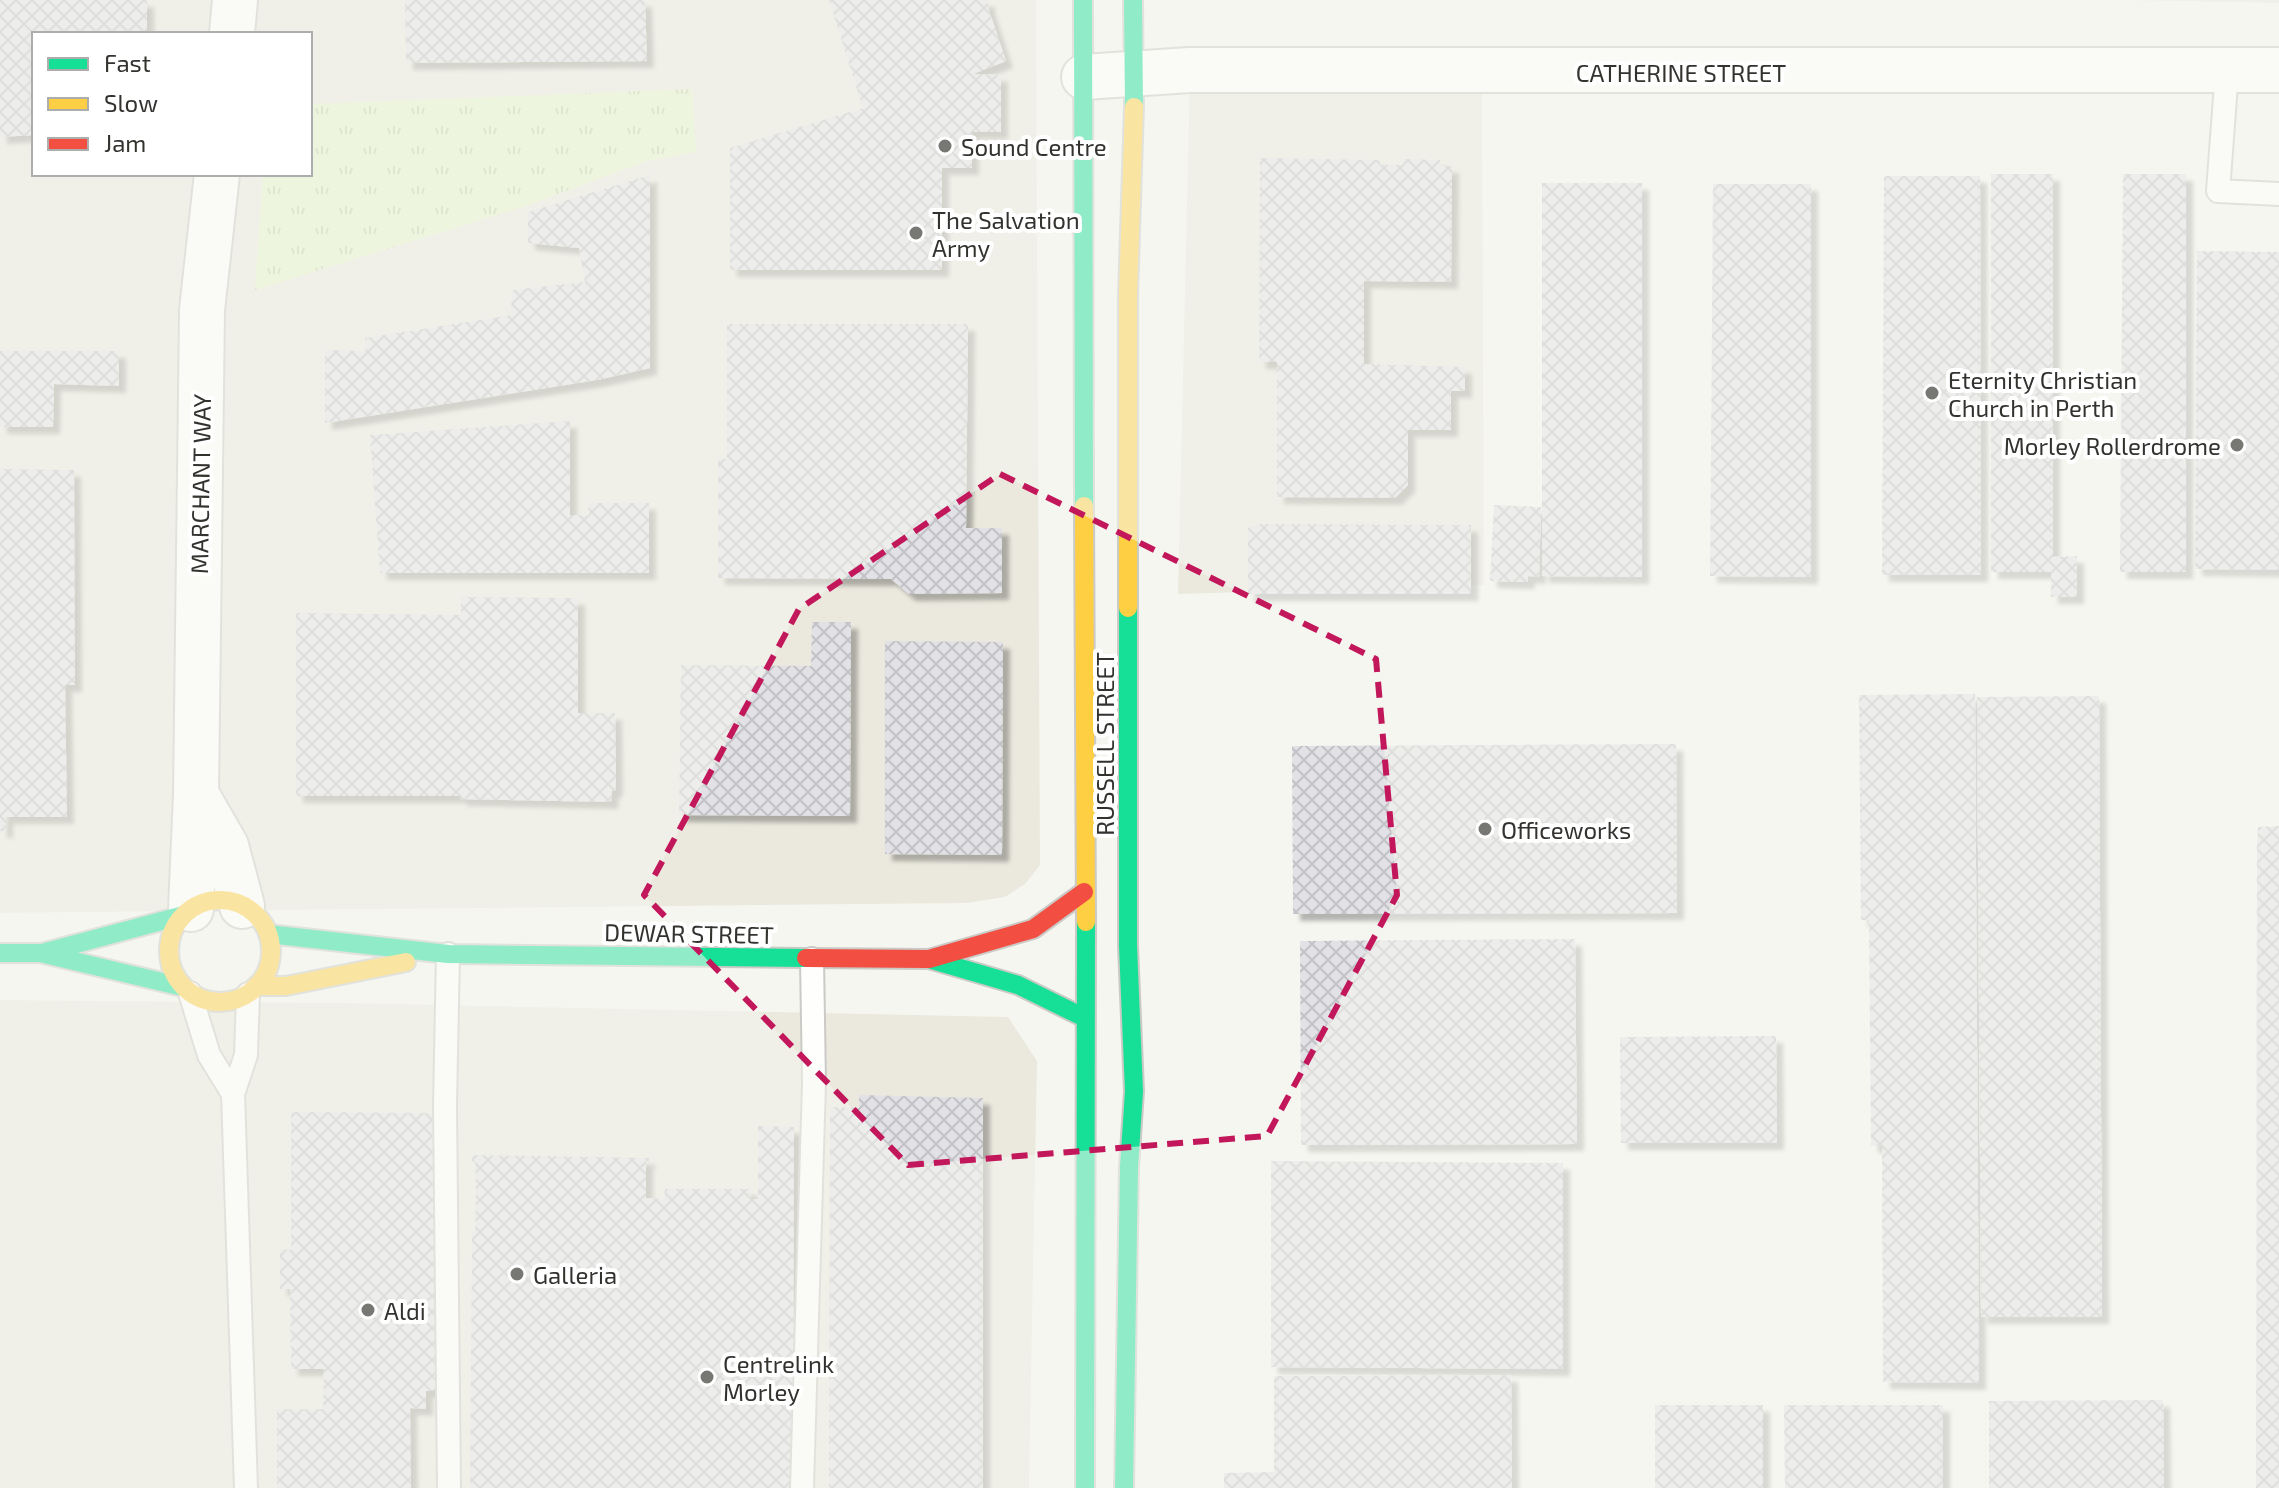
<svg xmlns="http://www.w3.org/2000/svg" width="2279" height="1488" viewBox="0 0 2279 1488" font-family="'Exo 2',sans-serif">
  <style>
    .built { fill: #ebe9de; fill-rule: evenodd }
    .grass { fill: url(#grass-tufts) }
    .building { fill: url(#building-cross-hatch); filter: url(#shadow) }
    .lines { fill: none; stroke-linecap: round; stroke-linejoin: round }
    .lane-casing { stroke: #cbcac6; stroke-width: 26 }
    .street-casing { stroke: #cbcac6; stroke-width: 48 }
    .fast-casing { stroke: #cbcac6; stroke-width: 22 }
    .slow-casing { stroke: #cbcac6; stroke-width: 22 }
    .jam-casing { stroke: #cbcac6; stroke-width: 22 }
    .lane { stroke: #fefefd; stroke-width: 22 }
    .street { stroke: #fefefd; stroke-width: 44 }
    .fast { stroke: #16e098; stroke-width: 18 }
    .slow { stroke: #ffcf43; stroke-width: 18 }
    .jam { stroke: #f24e42; stroke-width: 18 }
    .marked { fill: none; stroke: #c2185b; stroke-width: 6; stroke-dasharray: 16 10; stroke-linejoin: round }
    .poi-dot { fill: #777773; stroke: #fff; stroke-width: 3 }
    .labels { text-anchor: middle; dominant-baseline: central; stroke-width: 8; stroke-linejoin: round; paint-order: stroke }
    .street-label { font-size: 24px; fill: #33322f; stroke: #fff }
    .poi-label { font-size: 24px; fill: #33322f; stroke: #fff; text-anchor: start }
  </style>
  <defs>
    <pattern id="grass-tufts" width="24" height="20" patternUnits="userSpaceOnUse" patternTransform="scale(2)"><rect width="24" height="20" fill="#e5f3c7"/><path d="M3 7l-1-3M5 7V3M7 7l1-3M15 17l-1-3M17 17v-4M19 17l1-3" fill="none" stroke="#c5d1ab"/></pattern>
    <pattern id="building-cross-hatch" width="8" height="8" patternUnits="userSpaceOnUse" patternTransform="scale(2)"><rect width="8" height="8" fill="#e2e2e6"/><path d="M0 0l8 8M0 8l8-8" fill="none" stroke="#c2c2c6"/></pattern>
    <filter id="shadow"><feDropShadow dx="7" dy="7" stdDeviation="2" flood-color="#0004"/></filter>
  </defs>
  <rect width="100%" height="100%" fill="#f6f6f1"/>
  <g class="built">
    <path d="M0 0H1036L1040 865 1025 884 1005 897 967 903 0 913ZM34 34H310V174H34Z"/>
    <path d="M2124 0H2279V3Z"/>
    <path d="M1190 70 1482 72 1484 585 1178 594Z"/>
    <path d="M0 1000 349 1003 1008 1017 1037 1061 1029 1488H0Z"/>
  </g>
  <path class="grass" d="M692 89 696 152 646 161 529 205 255 290 263 174H310V104Z"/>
  <g class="building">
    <path d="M0 0H147V34H34V135L0 137Z"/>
    <path d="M405 0H645L647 61 406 63Z"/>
    <path d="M829 0H988V7L1006 61 973 74 1001 75V132H972V168H942V270H730V148L863 108Z"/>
    <path d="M1260 158 1380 160V165H1403L1402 159 1440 160 1441 166H1452L1451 282 1364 281V364L1465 367V391H1451V430H1408V485L1395 498 1277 497V362H1259Z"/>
    <path d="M1991 174H2053V557L2077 556V597H2051V572H1991Z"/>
    <path d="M2123 174H2186V572H2120Z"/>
    <path d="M650 175V368L597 380 325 423V350L364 351 366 350 365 338 511 315 512 290 585 282 579 248 528 243V212Z"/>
    <path d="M1884 176H1980L1981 575H1882Z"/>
    <path d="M1542 183H1642V577L1542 576Z"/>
    <path d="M1713 184H1811V577L1710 576Z"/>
    <path d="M2197 251 2279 252V570L2195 569Z"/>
    <path d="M727 324H968L966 528H1002V593L909 594 891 579 718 578V459H727Z"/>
    <path d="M0 351H119V386L54 384 53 427H0Z"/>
    <path d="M570 421V515H589L588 503H649V573H380L370 435Z"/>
    <path d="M0 469 74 470 75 685H65L67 817H6V831H0Z"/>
    <path d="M1494 505 1541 507 1539 577 1528 576V582L1490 581Z"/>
    <path d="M1261 524 1471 525V594H1248V528Z"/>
    <path d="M461 597 578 598V713H615L616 782 615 791 612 790 611 802 460 799V796H296V613L461 615Z"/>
    <path d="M812 622H851L850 816 679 815 681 665 811 666Z"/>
    <path d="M885 641 1003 642 1002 855 885 854Z"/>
    <path d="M1975 694 1979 1383 1883 1382 1882 1146H1871L1869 920H1861L1859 695Z"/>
    <path d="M2099 696 2102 1317H1981L1977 697Z"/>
    <path d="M1676 744 1677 913 1293 914 1292 746Z"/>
    <path d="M2279 826V1488H2256L2257 844 2258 827Z"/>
    <path d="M1575 939 1577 1144 1301 1145 1300 941Z"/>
    <path d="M1776 1036 1777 1143H1621L1620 1037Z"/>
    <path d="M859 1095 983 1098V1488H829L830 1107 859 1108Z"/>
    <path d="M291 1112 445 1113V1391H426V1409L410 1408 411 1488H277V1409H323L324 1369H291L290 1289H280V1249L291 1250Z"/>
    <path d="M758 1126 794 1127 793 1488H470L472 1232 475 1233 476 1186 475 1162 472 1161V1155L649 1158V1161H646V1198L664 1199 665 1189H751V1199H758Z"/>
    <path d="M1271 1161 1563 1163V1369L1271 1367Z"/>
    <path d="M1511 1375 1512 1488H1224V1473L1274 1472V1376Z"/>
    <path d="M2163 1400 2164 1488H1989V1401Z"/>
    <rect x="1655" y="1405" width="108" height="83"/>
    <path d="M1784 1405H1943V1488H1785Z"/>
  </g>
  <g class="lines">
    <g class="lane-casing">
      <g id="lane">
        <path d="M2227 71 2218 191 2279 194"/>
        <path d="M448 954 445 1106 449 1488"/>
        <path d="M190 993 209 1055 233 1094"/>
        <path d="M246 1488 233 1094 246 1055 248 994"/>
        <path d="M802 1488 814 1083 812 959"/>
      </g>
    </g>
    <g class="street-casing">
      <g id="street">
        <path d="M232 34 235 0"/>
        <path d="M1084 77 1190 70H2279"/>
        <path d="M196 794 226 846 242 906"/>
        <path d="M191 909 196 794 202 310 217 174"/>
      </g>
    </g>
    <g class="fast-casing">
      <g id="fast">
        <path d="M1083 0 1084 506"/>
        <path d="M1133 0 1134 107"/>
        <path d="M268 934 448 954 806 958"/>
        <path d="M0 953H40L183 987"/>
        <path d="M42 953 184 915"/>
        <path d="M929 959 1018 985 1085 1018"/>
        <path d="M1085 1488 1086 922"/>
        <path d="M1124 1488 1129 1167 1134 1091 1128 946V608"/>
      </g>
    </g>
    <g class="slow-casing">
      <g id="slow">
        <path d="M1084 506 1086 922"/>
        <path d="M1128 608V295L1134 107"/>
        <circle cx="220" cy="951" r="51"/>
        <path d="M256 986H286L406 962"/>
      </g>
    </g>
    <g class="jam-casing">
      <path id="jam" d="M806 958 929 959 1033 929 1084 892"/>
    </g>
    <use href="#lane" class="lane"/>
    <use href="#street" class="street"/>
    <use href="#fast" class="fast"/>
    <use href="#slow" class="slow"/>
    <use href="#jam" class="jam"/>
  </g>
  <path d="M0 0H2279V1488H0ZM1000 474 1376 659 1397 895 1267 1136 908 1165 644 895 799 609Z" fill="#f6f6f1" fill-opacity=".55" fill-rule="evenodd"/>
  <path class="marked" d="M1000 474 1376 659 1397 895 1267 1136 908 1165 644 895 799 609Z"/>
  <g class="poi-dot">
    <circle cx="945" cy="146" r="8"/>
    <circle cx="916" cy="233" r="8"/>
    <circle cx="1932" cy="393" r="8"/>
    <circle cx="2237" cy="445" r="8"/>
    <circle cx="1485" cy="829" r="8"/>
    <circle cx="517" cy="1274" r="8"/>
    <circle cx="368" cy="1310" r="8"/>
    <circle cx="707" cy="1377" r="8"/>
  </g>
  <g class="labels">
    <g class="street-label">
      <text x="1681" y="72">CATHERINE STREET</text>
      <text transform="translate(200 484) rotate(-89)">MARCHANT WAY</text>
      <text transform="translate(1104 744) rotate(-90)">RUSSELL STREET</text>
      <text transform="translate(689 933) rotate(1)">DEWAR STREET</text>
    </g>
    <g class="poi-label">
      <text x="961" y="146">Sound Centre</text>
      <text x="932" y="219">The Salvation<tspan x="932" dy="28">Army</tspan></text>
      <text x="1948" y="379">Eternity Christian<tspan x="1948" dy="28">Church in Perth</tspan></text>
      <text x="2221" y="445" text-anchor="end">Morley Rollerdrome</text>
      <text x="1501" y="829">Officeworks</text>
      <text x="533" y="1274">Galleria</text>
      <text x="384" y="1310">Aldi</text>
      <text x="723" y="1363">Centrelink<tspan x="723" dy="28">Morley</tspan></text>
    </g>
  </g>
  <rect x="32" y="32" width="280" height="144" fill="#ffffff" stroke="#adadac" stroke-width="2"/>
  <rect x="48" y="58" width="40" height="12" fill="#16e098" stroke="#adadac" stroke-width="2"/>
  <text x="104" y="72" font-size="24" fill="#33322f">Fast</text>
  <rect x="48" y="98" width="40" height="12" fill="#ffcf43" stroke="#adadac" stroke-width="2"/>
  <text x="104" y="112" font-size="24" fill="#33322f">Slow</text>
  <rect x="48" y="138" width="40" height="12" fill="#f24e42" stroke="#adadac" stroke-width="2"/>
  <text x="104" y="152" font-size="24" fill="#33322f">Jam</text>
</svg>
